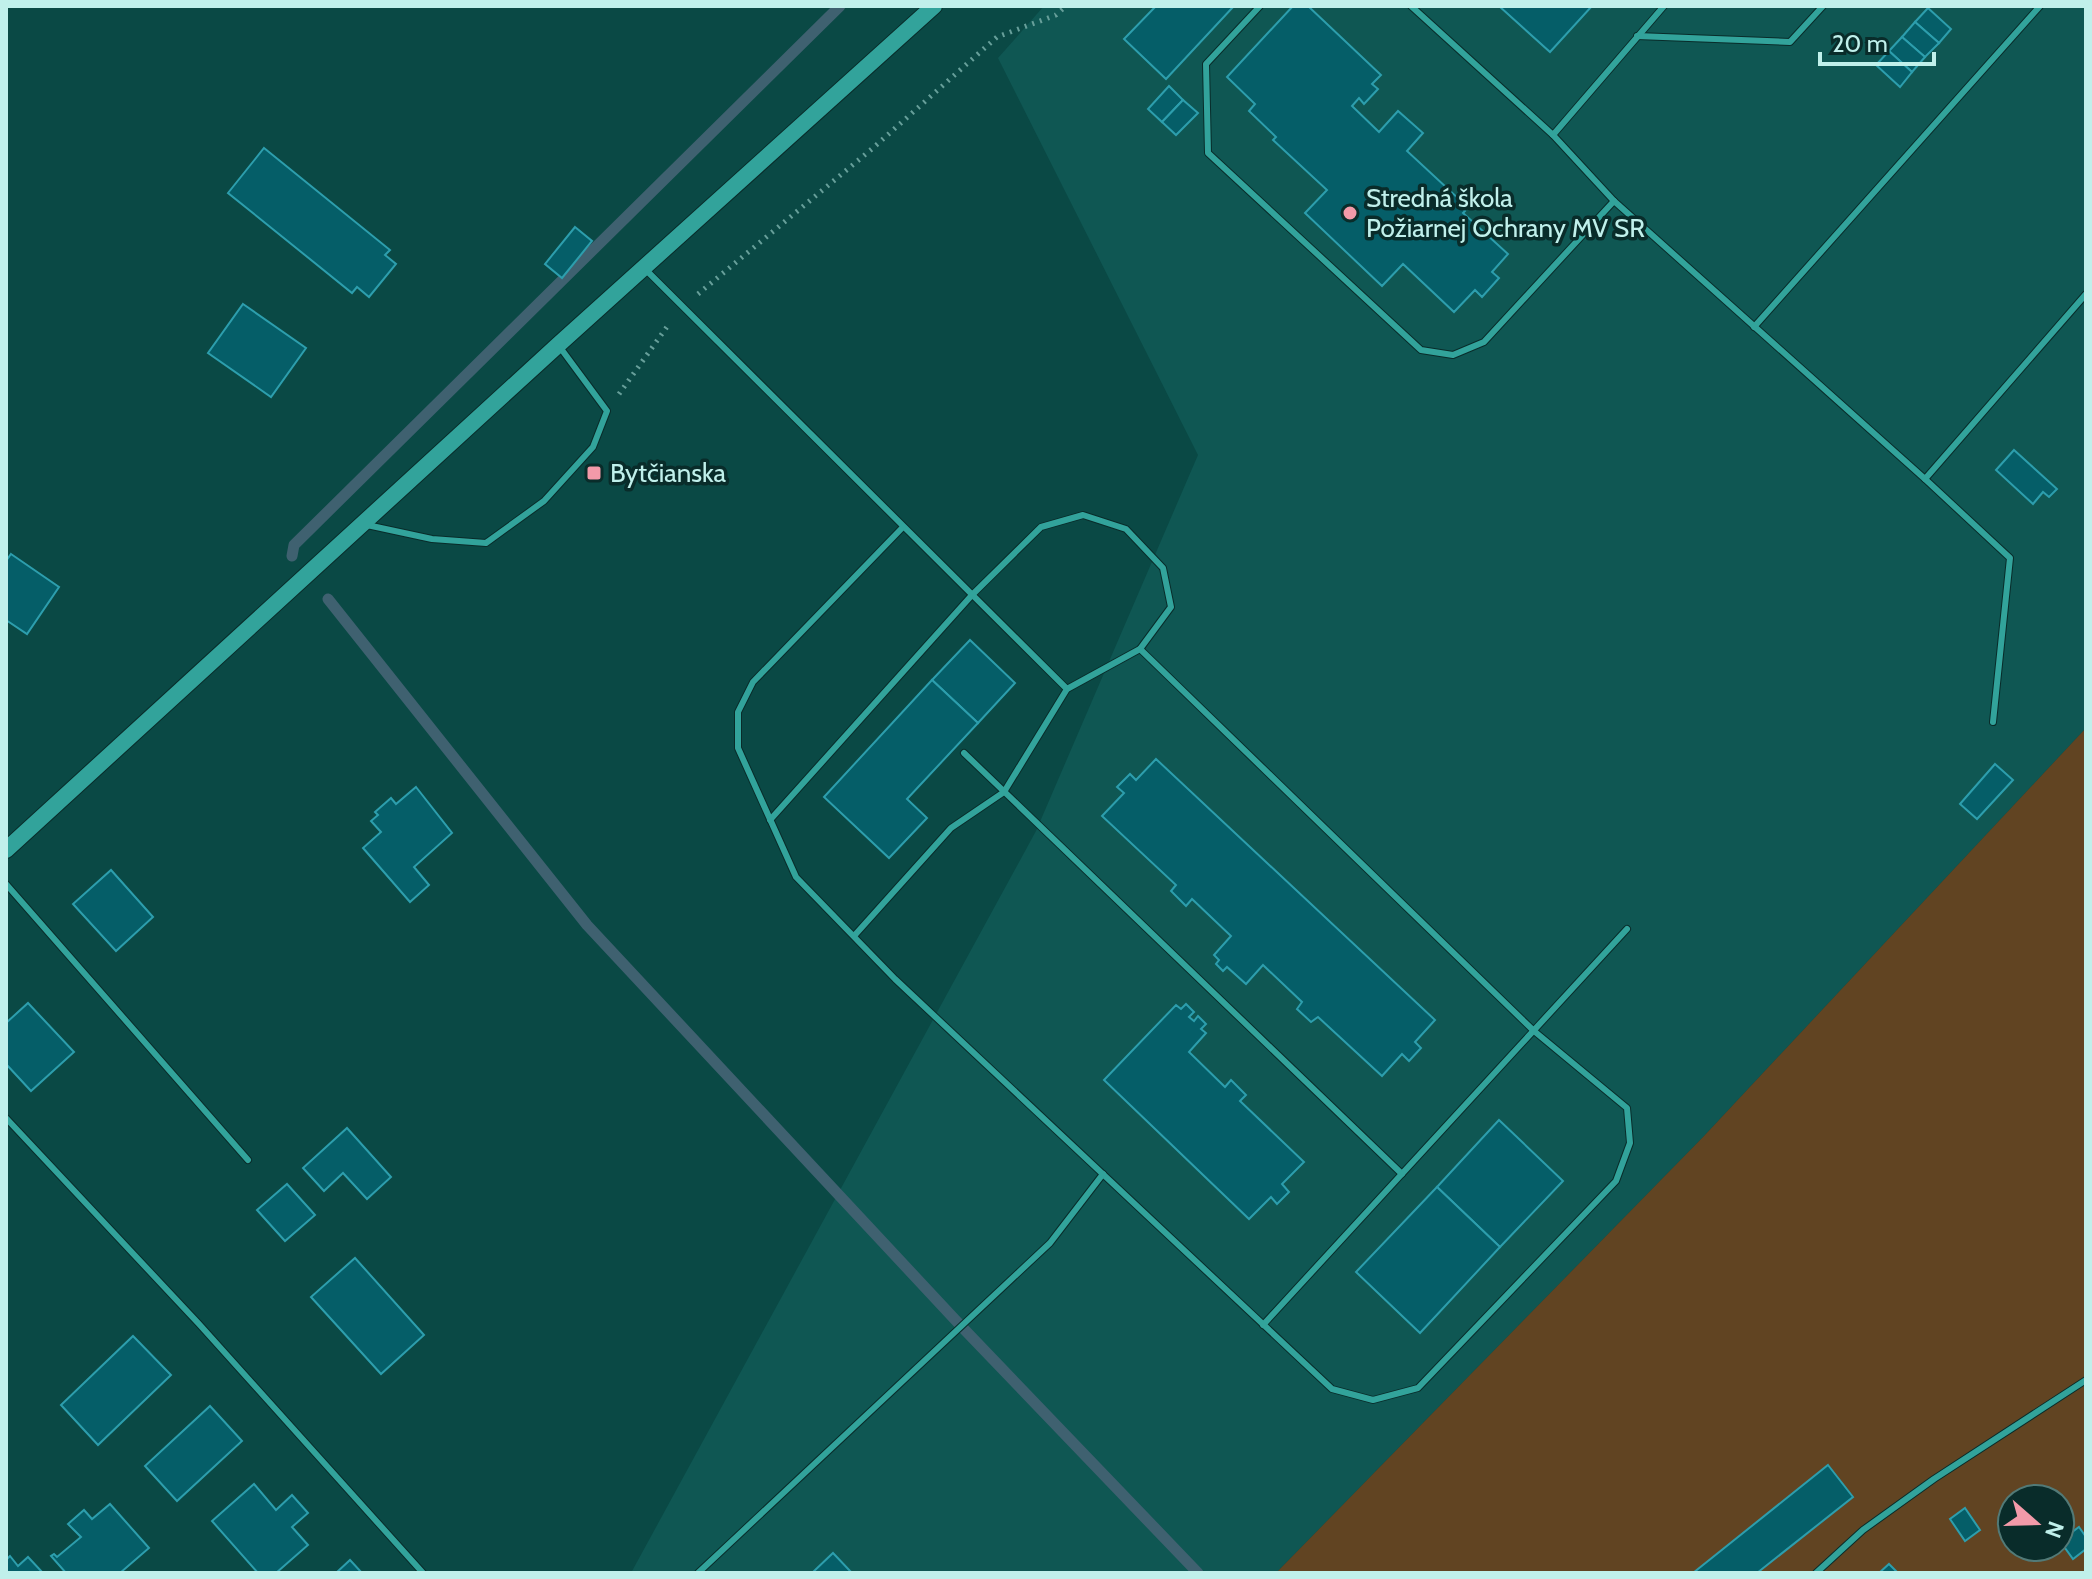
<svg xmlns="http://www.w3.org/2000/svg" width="2092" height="1579" viewBox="0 0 2092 1579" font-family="Cabin,sans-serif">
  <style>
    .built { fill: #0f5753 }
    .green { fill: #614422; fill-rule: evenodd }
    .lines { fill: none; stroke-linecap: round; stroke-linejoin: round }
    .stream { stroke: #3f6170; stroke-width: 11 }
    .building { fill: #055e68; stroke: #2d9ead; stroke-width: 2 }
    .service-casing { stroke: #092c2a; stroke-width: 8 }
    .secondary-casing { stroke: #092c2a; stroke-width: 18 }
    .path { stroke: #679f9a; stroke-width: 5; stroke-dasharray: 2 6; stroke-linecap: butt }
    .service { stroke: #32a39b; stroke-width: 6 }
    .secondary { stroke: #32a39b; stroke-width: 16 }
    .poi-dot { fill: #f39aa9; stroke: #092c2a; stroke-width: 3 }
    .labels { text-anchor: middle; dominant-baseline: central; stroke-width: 7; stroke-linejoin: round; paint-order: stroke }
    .poi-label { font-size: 26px; fill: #c0f0eb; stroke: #092c2a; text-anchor: start }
  </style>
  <rect width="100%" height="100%" fill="#0a4945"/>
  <path class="built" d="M1044 6H2086V728L1704 1136 1276 1573H631L1036 831 1198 455 998 58Z"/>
  <path class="green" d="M2086 728V1573H1276L1704 1136ZM2012 1499H2060V1547H2012Z"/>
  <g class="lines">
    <g class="stream">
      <path d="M292 556 294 545 840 6"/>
      <path d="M328 599 587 925 961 1326 1198 1573"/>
    </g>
  </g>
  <g class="building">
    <path d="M1156 6H1234L1166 79 1124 39Z"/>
    <path d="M1293 6H1308L1381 75 1372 84 1378 89 1364 104 1359 98 1352 106 1379 132 1398 111 1423 133 1407 151 1461 201 1458 204 1465 211 1463 213 1508 254 1492 272 1499 278 1482 297 1475 290 1454 312 1403 264 1382 286 1305 213 1327 190 1273 140 1276 137 1249 111 1255 104 1227 77Z"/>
    <path d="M1499 6H1592L1550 52Z"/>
    <path d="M1928 8 1951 29 1939 43 1915 22Z"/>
    <path d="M1915 22 1939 43 1925 57 1902 37Z"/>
    <path d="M1902 37 1925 57 1912 72 1889 51Z"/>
    <path d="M1889 51 1912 72 1900 87 1876 65Z"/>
    <path d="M1169 86 1183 100 1162 122 1148 109Z"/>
    <path d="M1183 100 1198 113 1176 135 1162 122Z"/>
    <path d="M264 148 390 250 385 255 396 264 369 297 357 287 352 293 228 193Z"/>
    <path d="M575 227 592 241 562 278 545 264Z"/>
    <path d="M243 304 306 348 271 397 208 353Z"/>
    <path d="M2014 450 2057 489 2049 497 2043 492 2033 504 1996 470Z"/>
    <path d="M11 554 59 587 27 634 6 620V561Z"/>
    <path d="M970 640 1015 683 978 723 932 680Z"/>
    <path d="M932 680 978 723 907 799 927 818 889 858 824 797Z"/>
    <path d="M1156 759 1435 1020 1415 1042 1421 1048 1409 1061 1402 1054 1382 1076 1318 1017 1311 1022 1297 1009 1302 1002 1263 965 1246 984 1227 967 1223 971 1216 964 1219 960 1214 955 1231 936 1192 899 1186 906 1171 891 1176 885 1102 816 1124 793 1117 787 1130 774 1136 780Z"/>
    <path d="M1995 764 2013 780 1977 819 1960 804Z"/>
    <path d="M416 787 452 833 414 867 429 885 410 902 363 848 381 832 371 821 378 815 375 812 391 798 396 804Z"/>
    <path d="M111 870 153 917 116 951 73 904Z"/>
    <path d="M28 1003 74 1052 31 1091 6 1064V1023Z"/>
    <path d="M1186 1004 1194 1012 1189 1017 1194 1021 1198 1016 1206 1024 1201 1029 1206 1033 1189 1052 1225 1087 1231 1080 1246 1095 1240 1101 1304 1162 1282 1184 1289 1192 1277 1204 1271 1197 1249 1219 1104 1080 1176 1005 1181 1009Z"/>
    <path d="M1499 1120 1563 1181 1500 1247 1437 1187Z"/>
    <path d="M347 1128 391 1177 367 1199 343 1173 324 1191 303 1168Z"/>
    <path d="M287 1184 315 1215 285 1241 257 1210Z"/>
    <path d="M1437 1187 1500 1247 1420 1333 1356 1272Z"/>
    <path d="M355 1258 424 1335 381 1374 311 1297Z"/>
    <path d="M133 1336 171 1375 98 1445 61 1405Z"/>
    <path d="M210 1406 242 1441 177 1501 145 1466Z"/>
    <path d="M1828 1465 1853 1497 1757 1573H1693Z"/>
    <path d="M254 1484 276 1510 292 1495 308 1513 292 1527 308 1545 276 1573H258L212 1521Z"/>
    <path d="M110 1504 149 1548 120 1573H66L51 1556 54 1554 57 1557 81 1537 68 1524 84 1510 92 1519Z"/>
    <path d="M1965 1508 1980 1530 1965 1541 1950 1519Z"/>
    <path d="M2079 1527 2086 1537V1549L2073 1559 2060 1541Z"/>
    <path d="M833 1553 852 1573H812Z"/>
    <path d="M10 1556 18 1566 28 1557 43 1573H6V1560Z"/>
    <path d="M350 1560 362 1573H336Z"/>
    <path d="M1889 1564 1898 1573H1879Z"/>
  </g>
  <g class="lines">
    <g class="service-casing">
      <g id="service">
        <path d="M1260 6 1206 64 1208 153 1421 350 1453 355 1484 342 1614 201"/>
        <path d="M1411 6 1553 135 1614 201 1925 479 2010 558 1993 722"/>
        <path d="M1637 36 1790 42 1823 6"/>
        <path d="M1553 135 1664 6"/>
        <path d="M644 268 1067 689"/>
        <path d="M1754 327 2040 6"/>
        <path d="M1925 479 2086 294"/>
        <path d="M367 525 432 539 486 543 544 501 593 447 607 411 559 346"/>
        <path d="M903 527 753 682 738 712V748L796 877 895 979 1332 1389 1373 1400 1418 1388 1616 1181 1630 1143 1627 1108 1534 1031 1140 649"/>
        <path d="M964 753 1402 1174"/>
        <path d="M770 820 972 595 1041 527 1083 515 1126 529 1163 568 1171 607 1140 649 1067 689 1004 792 951 828 854 936"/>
        <path d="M6 884 248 1160"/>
        <path d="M6 1118 199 1324 423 1573"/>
        <path d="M1263 1325 1627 929"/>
        <path d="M698 1573 1050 1243 1103 1174"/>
        <path d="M1816 1573 1863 1530 1934 1479 2086 1380"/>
      </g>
    </g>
    <g class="secondary-casing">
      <path id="secondary" d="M6 850 558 345 934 6"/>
    </g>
    <g class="path">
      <path d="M698 294 873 148 997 37 1056 15 1066 6"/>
      <path d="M619 394 669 324"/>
    </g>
    <use href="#service" class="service"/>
    <use href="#secondary" class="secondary"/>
  </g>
  <g class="poi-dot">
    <circle cx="1350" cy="213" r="8"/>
    <rect x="586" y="465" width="16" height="16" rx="4"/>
  </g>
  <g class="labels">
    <g class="poi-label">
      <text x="1366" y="198">Stredná škola<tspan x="1366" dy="30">Požiarnej Ochrany MV SR</tspan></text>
      <text x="610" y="473">Bytčianska</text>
    </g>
  </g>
  <rect width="2092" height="1579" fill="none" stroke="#c0f0eb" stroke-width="16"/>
  <g transform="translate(2036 1523) rotate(110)"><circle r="38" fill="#092c2a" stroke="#527a77" stroke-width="2"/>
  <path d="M0-6L14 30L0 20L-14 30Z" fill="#f39aa9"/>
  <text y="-12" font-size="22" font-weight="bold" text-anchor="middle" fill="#c0f0eb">N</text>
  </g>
  <path d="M1820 52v12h114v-12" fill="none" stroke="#c0f0eb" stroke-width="4"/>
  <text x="1832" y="52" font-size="24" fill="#c0f0eb" stroke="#092c2a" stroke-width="6" paint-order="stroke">20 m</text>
</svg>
